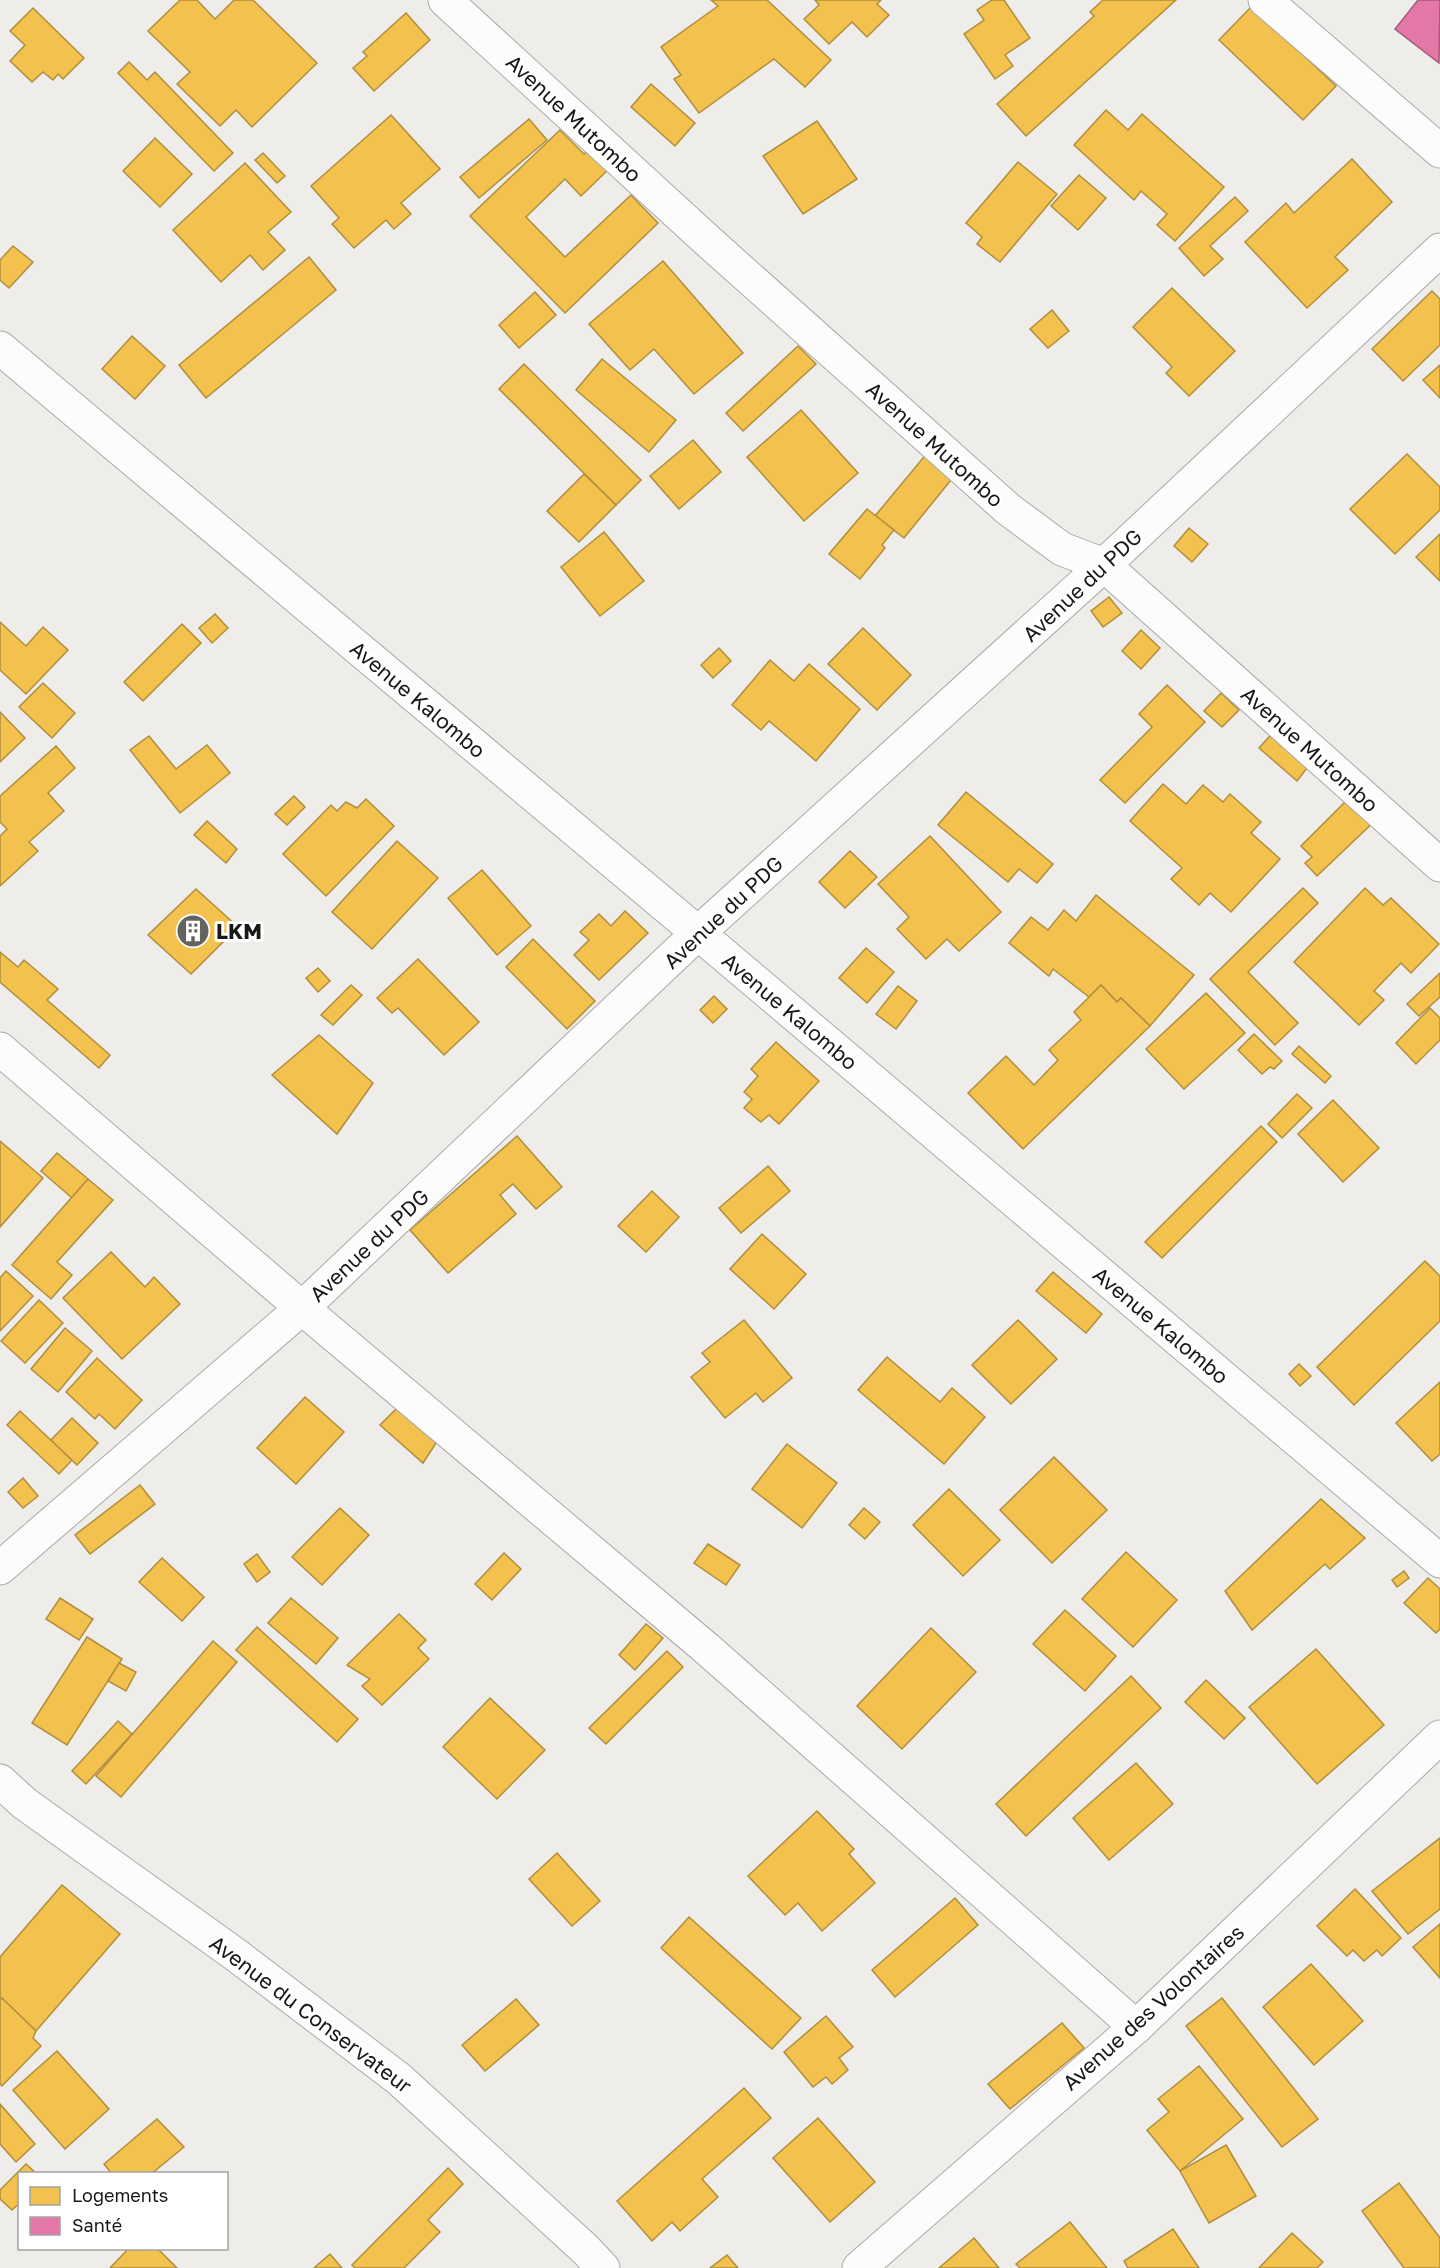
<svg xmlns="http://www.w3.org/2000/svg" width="1440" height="2268" viewBox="0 0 1440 2268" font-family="'Golos Text',sans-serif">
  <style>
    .homes { fill: #f2c14e; stroke: #b18e3d; stroke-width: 1.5 }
    .health { fill: #e377a8; stroke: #a65a7c; stroke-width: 1.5 }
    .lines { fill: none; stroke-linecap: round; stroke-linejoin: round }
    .minor-casing { stroke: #aaa9a6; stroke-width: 35 }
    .minor { stroke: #fcfcfc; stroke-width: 33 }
    .labels { text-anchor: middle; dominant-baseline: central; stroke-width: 6; stroke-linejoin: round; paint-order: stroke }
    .street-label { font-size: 21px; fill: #181816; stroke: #fff }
    .poi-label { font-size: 21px; font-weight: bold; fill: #181816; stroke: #fff; text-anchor: start }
  </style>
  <rect width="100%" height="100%" fill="#eeede9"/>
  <g class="homes">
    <path d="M180 0H197L215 19 234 0H253L317 63 252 127 236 110 220 126 177 84 190 72 148 31Z"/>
    <path d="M711 0H767L831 60 805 87 774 59 699 113 674 79 681 75 661 47 718 6Z"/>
    <path d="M815 0H881L877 4 889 15 867 37 852 22 829 44 804 19 819 5Z"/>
    <path d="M992 0H1004L1030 38 1005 55 1013 66 995 79 964 34 984 20 977 10Z"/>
    <path d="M1103 0H1176L1026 136 997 104 1094 16 1090 12Z"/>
    <path d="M1252 6 1336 86 1303 120 1219 40Z"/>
    <path d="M33 8 84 58 63 79 58 74 53 80 43 72 32 82 10 61 25 45 10 31Z"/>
    <path d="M406 13 430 40 374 91 353 68 367 56 363 52Z"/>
    <path d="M129 62 147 80 155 72 233 153 214 171 118 73Z"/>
    <path d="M651 84 695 123 675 146 631 107Z"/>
    <path d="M1106 110 1128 130 1142 114 1224 187 1175 241 1157 225 1167 214 1141 191 1134 200 1074 145Z"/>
    <path d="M391 115 440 169 401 203 411 214 394 229 386 220 354 248 332 224 339 218 311 186Z"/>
    <path d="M529 119 547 140 479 198 460 177Z"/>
    <path d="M817 121 857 179 803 214 763 156Z"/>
    <path d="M560 130 584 154 594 145 613 165 581 196 565 179 526 217 565 257 631 195 658 223 565 313 470 216Z"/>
    <path d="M155 138 192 174 160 207 123 171Z"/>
    <path d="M263 153 285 176 277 183 255 160Z"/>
    <path d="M1352 159 1392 202 1335 257 1348 270 1307 308 1245 242 1286 203 1294 213Z"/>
    <path d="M1018 162 1057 194 1000 262 977 244 982 237 966 223Z"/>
    <path d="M245 163 291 212 268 232 285 250 263 270 250 255 221 282 173 230Z"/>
    <path d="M1079 175 1106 198 1078 230 1051 206Z"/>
    <path d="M1235 197 1248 211 1210 246 1223 259 1204 276 1179 248Z"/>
    <path d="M13 246 33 262 9 288 0 280V260Z"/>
    <path d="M309 257 336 290 206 398 179 365Z"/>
    <path d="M663 261 743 353 694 394 654 349 630 370 589 324Z"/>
    <path d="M1172 288 1235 351 1189 396 1166 373 1172 367 1133 327Z"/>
    <path d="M1432 291 1440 299V345L1403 381 1372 349Z"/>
    <path d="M535 292 556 315 519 348 499 325Z"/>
    <path d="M1052 310 1069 331 1048 348 1030 329Z"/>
    <path d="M132 336 165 366 135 399 102 369Z"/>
    <path d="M798 346 816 364 743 431 726 413Z"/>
    <path d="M602 359 676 420 649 452 576 390Z"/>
    <path d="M524 364 641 480 616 505 499 389Z"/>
    <path d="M1440 365V398L1423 380Z"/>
    <path d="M801 410 858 473 804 521 747 457Z"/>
    <path d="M693 440 721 472 679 509 650 476Z"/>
    <path d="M928 452 955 475 904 538 875 516Z"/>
    <path d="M1407 454 1440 487V510L1395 554 1350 509Z"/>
    <path d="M584 474 616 505 579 542 547 511Z"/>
    <path d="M867 509 894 530 882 545 885 548 860 579 829 554Z"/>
    <path d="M1189 528 1208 544 1192 562 1174 546Z"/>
    <path d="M604 532 644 581 600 616 561 567Z"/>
    <path d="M1440 534V581L1416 557Z"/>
    <path d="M1109 597 1122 613 1103 627 1091 611Z"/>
    <path d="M215 614 228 628 212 643 199 628Z"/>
    <path d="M0 622 26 646 43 627 68 650 26 694 0 670Z"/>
    <path d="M182 624 201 643 143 701 124 682Z"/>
    <path d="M863 628 911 675 877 710 828 664Z"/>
    <path d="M1141 630 1160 648 1141 669 1122 651Z"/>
    <path d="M719 648 731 661 713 678 701 665Z"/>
    <path d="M770 660 794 681 809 664 860 709 816 761 769 721 761 730 732 705Z"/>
    <path d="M43 683 75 713 52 738 19 707Z"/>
    <path d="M1167 685 1205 722 1125 803 1100 780 1152 727 1139 714Z"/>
    <path d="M1221 693 1239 710 1222 727 1204 711Z"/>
    <path d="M0 712 25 738 0 762Z"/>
    <path d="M1277 728 1314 759 1297 781 1259 748Z"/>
    <path d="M149 736 176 769 207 745 230 773 180 813 130 750Z"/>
    <path d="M56 746 75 768 48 793 64 811 29 842 38 851 0 886V836L7 829 0 822V796Z"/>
    <path d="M1163 784 1186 804 1203 785 1223 802 1230 794 1261 822 1251 833 1280 859 1231 912 1210 893 1199 905 1171 879 1182 868 1130 821Z"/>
    <path d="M966 792 1053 864 1037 883 1019 869 1008 882 938 825Z"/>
    <path d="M1354 793 1379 817 1317 876 1305 863 1312 857 1301 846Z"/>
    <path d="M294 796 305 807 287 825 275 814Z"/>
    <path d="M366 799 394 826 326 896 283 854 331 805 337 811 346 802 357 808Z"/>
    <path d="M207 821 237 849 226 863 194 835Z"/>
    <path d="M930 836 1001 912 959 951 947 939 926 959 897 929 909 917 878 884Z"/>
    <path d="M397 841 438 878 372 949 332 912Z"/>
    <path d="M850 851 877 877 845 908 819 882Z"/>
    <path d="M482 870 531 926 497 955 448 898Z"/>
    <path d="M1303 888 1318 903 1248 972 1298 1023 1275 1045 1210 979Z"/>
    <path d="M1365 888 1383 905 1391 898 1439 944 1411 973 1401 963 1374 991 1384 1000 1359 1025 1294 962Z"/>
    <path d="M196 889 238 927 191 974 148 935Z"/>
    <path d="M1096 895 1194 975 1150 1026 1121 998 1117 1002 1101 985 1089 997 1053 969 1049 976 1009 943 1031 917 1048 930 1064 910 1076 921Z"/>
    <path d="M625 911 648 933 599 980 574 955 589 940 580 932 599 914 611 926Z"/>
    <path d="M533 939 595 1001 567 1029 506 967Z"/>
    <path d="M866 948 894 972 867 1003 839 978Z"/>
    <path d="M0 952 18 967 24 960 58 989 47 1000 110 1055 99 1068 0 982Z"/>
    <path d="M418 959 479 1022 444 1055 398 1008 392 1013 377 998Z"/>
    <path d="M318 968 330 981 318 992 306 978Z"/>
    <path d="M1440 973V997L1419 1016 1407 1004Z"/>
    <path d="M351 985 362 995 333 1025 321 1015Z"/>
    <path d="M1101 985 1117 1002 1121 998 1150 1026 1023 1149 968 1093 1006 1056 1034 1085 1058 1060 1049 1050 1081 1020 1074 1012Z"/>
    <path d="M898 986 917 1001 896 1029 876 1014Z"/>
    <path d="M1206 993 1245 1033 1184 1089 1146 1049Z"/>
    <path d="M714 996 727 1009 713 1023 700 1010Z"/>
    <path d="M1430 1008 1440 1018V1040L1416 1064 1396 1043Z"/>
    <path d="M1254 1034 1282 1061 1274 1069 1270 1067 1262 1074 1238 1050Z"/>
    <path d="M319 1035 373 1083 337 1134 272 1075Z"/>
    <path d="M776 1042 819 1081 779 1124 769 1115 761 1122 744 1108 752 1099 744 1092 758 1076 751 1069Z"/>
    <path d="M1299 1046 1331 1076 1325 1083 1292 1054Z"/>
    <path d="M1297 1094 1312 1108 1282 1138 1268 1124Z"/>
    <path d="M1333 1100 1379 1148 1343 1182 1298 1134Z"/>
    <path d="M1261 1126 1277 1142 1162 1258 1145 1242Z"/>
    <path d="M517 1136 562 1187 536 1209 513 1184 500 1195 516 1214 448 1273 410 1230Z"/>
    <path d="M0 1141 43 1178 0 1227Z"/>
    <path d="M57 1153 88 1179 72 1198 41 1171Z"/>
    <path d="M768 1166 790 1191 741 1233 719 1208Z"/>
    <path d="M88 1179 113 1200 57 1262 72 1275 51 1299 12 1265Z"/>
    <path d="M652 1191 679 1217 646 1252 618 1226Z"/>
    <path d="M762 1234 806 1274 774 1309 730 1269Z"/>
    <path d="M111 1252 145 1287 154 1277 180 1304 122 1359 63 1298Z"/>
    <path d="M1425 1261 1440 1276V1321L1354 1405 1317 1367Z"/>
    <path d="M6 1271 33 1296 0 1331V1278Z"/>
    <path d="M1053 1272 1102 1314 1086 1333 1036 1291Z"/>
    <path d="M39 1300 63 1323 25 1363 1 1341Z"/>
    <path d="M744 1320 792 1378 763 1402 756 1393 725 1418 691 1377 710 1362 702 1353Z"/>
    <path d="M1018 1320 1057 1359 1011 1404 972 1365Z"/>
    <path d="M65 1328 92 1351 58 1392 31 1369Z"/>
    <path d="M887 1357 940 1402 952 1388 985 1417 944 1464 858 1390Z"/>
    <path d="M97 1358 142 1400 115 1429 99 1414 95 1419 66 1392Z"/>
    <path d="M1299 1364 1311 1376 1300 1386 1289 1374Z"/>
    <path d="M1440 1382V1454L1432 1461 1396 1423Z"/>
    <path d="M305 1397 344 1432 296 1484 257 1448Z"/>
    <path d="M401 1404 436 1443 423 1463 380 1425Z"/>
    <path d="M20 1411 72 1460 59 1474 7 1425Z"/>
    <path d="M72 1418 98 1443 77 1465 51 1440Z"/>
    <path d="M787 1444 837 1483 802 1528 752 1489Z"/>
    <path d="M1054 1457 1107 1510 1052 1563 1000 1510Z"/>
    <path d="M23 1478 38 1496 23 1508 8 1492Z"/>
    <path d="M140 1485 155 1504 90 1554 75 1535Z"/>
    <path d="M949 1489 1000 1540 963 1576 913 1525Z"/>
    <path d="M1321 1499 1365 1538 1330 1569 1325 1564 1252 1630 1225 1591Z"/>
    <path d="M340 1508 369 1535 322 1585 292 1557Z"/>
    <path d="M864 1508 880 1522 865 1539 849 1525Z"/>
    <path d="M708 1544 740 1565 726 1585 694 1563Z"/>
    <path d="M1126 1552 1177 1600 1133 1647 1082 1599Z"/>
    <path d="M504 1553 521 1569 492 1600 475 1584Z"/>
    <path d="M257 1554 270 1572 257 1582 244 1564Z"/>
    <path d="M162 1558 204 1597 182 1621 139 1582Z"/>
    <path d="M1404 1571 1409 1578 1397 1587 1392 1580Z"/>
    <path d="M1428 1578 1440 1589V1629L1436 1633 1404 1603Z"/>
    <path d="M60 1598 93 1619 79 1640 46 1619Z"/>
    <path d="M291 1598 338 1638 316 1664 268 1623Z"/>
    <path d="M1065 1610 1116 1656 1085 1691 1033 1644Z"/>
    <path d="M399 1614 426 1640 418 1648 429 1659 382 1705 362 1686 370 1679 347 1665Z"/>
    <path d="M646 1624 663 1638 635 1670 619 1655Z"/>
    <path d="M257 1627 358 1719 337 1742 236 1650Z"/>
    <path d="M931 1628 976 1672 902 1749 857 1706Z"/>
    <path d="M87 1637 122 1659 67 1745 32 1723Z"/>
    <path d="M213 1641 237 1662 121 1797 96 1776Z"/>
    <path d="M1316 1649 1384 1725 1317 1784 1249 1707Z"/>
    <path d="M667 1651 683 1667 606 1744 589 1728Z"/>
    <path d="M119 1663 136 1672 126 1691 108 1681Z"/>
    <path d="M1131 1676 1161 1708 1026 1836 996 1804Z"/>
    <path d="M1206 1680 1245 1718 1224 1739 1185 1702Z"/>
    <path d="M490 1698 545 1750 497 1799 443 1747Z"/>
    <path d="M118 1721 132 1734 86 1784 72 1771Z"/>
    <path d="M1136 1763 1173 1804 1109 1860 1073 1818Z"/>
    <path d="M817 1811 854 1849 849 1854 875 1883 822 1931 798 1903 785 1915 748 1876Z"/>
    <path d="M1440 1838V1909L1408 1934 1372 1891Z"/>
    <path d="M557 1853 600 1901 572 1926 529 1879Z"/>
    <path d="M62 1885 120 1934 36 2031 0 1997V1957Z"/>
    <path d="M1355 1889 1401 1938 1382 1956 1377 1950 1364 1961 1353 1950 1347 1956 1317 1926Z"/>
    <path d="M955 1898 978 1925 895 1997 872 1970Z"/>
    <path d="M689 1917 801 2018 772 2049 661 1948Z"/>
    <path d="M1440 1924V1978L1413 1947Z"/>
    <path d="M1311 1964 1363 2021 1314 2065 1263 2007Z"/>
    <path d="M2 1998 36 2031 33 2038 41 2046 2 2086 0 2084V2000Z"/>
    <path d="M1222 1998 1318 2119 1282 2147 1186 2026Z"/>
    <path d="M516 1999 539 2025 485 2071 462 2045Z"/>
    <path d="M826 2016 853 2047 839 2058 848 2070 832 2084 826 2077 813 2087 784 2052Z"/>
    <path d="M1062 2023 1084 2048 1010 2109 988 2084Z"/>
    <path d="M57 2051 109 2109 65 2149 13 2090Z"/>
    <path d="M1199 2066 1243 2119 1180 2171 1147 2130 1169 2112 1158 2099Z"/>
    <path d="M744 2088 771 2118 702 2179 718 2197 680 2231 672 2222 652 2241 617 2201Z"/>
    <path d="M0 2104 35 2144 16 2162 0 2144Z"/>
    <path d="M818 2118 875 2182 830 2222 773 2158Z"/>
    <path d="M157 2119 184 2147 151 2174H112L104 2164Z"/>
    <path d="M1226 2145 1256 2196 1209 2223 1180 2171Z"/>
    <path d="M26 2164 37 2174H20V2203L12 2210 0 2199V2190Z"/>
    <path d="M448 2168 463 2184 428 2220 440 2232 404 2268H355L352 2265Z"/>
    <path d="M1399 2183 1440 2238V2268H1404L1362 2211Z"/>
    <path d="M1070 2222 1107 2268H1020L1016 2264Z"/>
    <path d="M1173 2229 1199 2268H1128L1124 2261Z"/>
    <path d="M1292 2233 1323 2262 1317 2268H1259Z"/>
    <path d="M974 2238 999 2268H939Z"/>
    <path d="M129 2248H157L177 2268H110Z"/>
    <path d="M330 2254 342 2268H314Z"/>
    <path d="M727 2255 738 2268H710Z"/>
  </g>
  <path class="health" d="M1418 0H1440L1439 63 1395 29Z"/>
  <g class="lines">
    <g class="minor-casing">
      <g id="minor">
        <path d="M445 0 709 242 1008 509 1062 549 1104 565 1440 865"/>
        <path d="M1265 0 1440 151"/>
        <path d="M0 348 698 933 1440 1561"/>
        <path d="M0 1049 302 1308 706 1648 1136 2027"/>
        <path d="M0 1568 302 1308 698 933 1104 565 1440 250"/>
        <path d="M0 1781 24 1803 236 1955 399 2079 585 2249 603 2268"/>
        <path d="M859 2268 1136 2027 1440 1737"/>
      </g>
    </g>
    <use href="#minor" class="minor"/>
  </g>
  <defs>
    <g id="building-disc" transform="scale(1.725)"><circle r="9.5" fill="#636360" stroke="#fff"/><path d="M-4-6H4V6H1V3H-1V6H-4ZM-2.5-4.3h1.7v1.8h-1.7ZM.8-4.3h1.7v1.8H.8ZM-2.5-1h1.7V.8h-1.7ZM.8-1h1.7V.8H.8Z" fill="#fff"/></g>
  </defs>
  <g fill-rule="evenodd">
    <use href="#building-disc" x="193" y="931"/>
  </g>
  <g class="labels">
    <g class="street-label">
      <text transform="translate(574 118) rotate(43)">Avenue Mutombo</text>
      <text transform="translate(935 444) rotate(42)">Avenue Mutombo</text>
      <text transform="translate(1082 585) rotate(-43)">Avenue du PDG</text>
      <text transform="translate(418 699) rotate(40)">Avenue Kalombo</text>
      <text transform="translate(1310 749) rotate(42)">Avenue Mutombo</text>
      <text transform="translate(723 912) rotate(-43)">Avenue du PDG</text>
      <text transform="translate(790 1011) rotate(40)">Avenue Kalombo</text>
      <text transform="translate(369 1245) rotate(-43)">Avenue du PDG</text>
      <text transform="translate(1161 1325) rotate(40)">Avenue Kalombo</text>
      <text transform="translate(1153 2007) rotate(-42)">Avenue des Volontaires</text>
      <text transform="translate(311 2014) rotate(37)">Avenue du Conservateur</text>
    </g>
    <g class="poi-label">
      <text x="216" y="931">LKM</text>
    </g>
  </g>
  <rect x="18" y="2172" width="210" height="78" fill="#ffffff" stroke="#a3a3a2" stroke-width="1.5"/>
  <rect x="30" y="2187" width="30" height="18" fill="#f2c14e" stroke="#a3a3a2" stroke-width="1.5"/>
  <text x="72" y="2202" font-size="18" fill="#181816">Logements</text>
  <rect x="30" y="2217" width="30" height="18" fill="#e377a8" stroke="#a3a3a2" stroke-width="1.5"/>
  <text x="72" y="2232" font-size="18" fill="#181816">Santé</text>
</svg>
